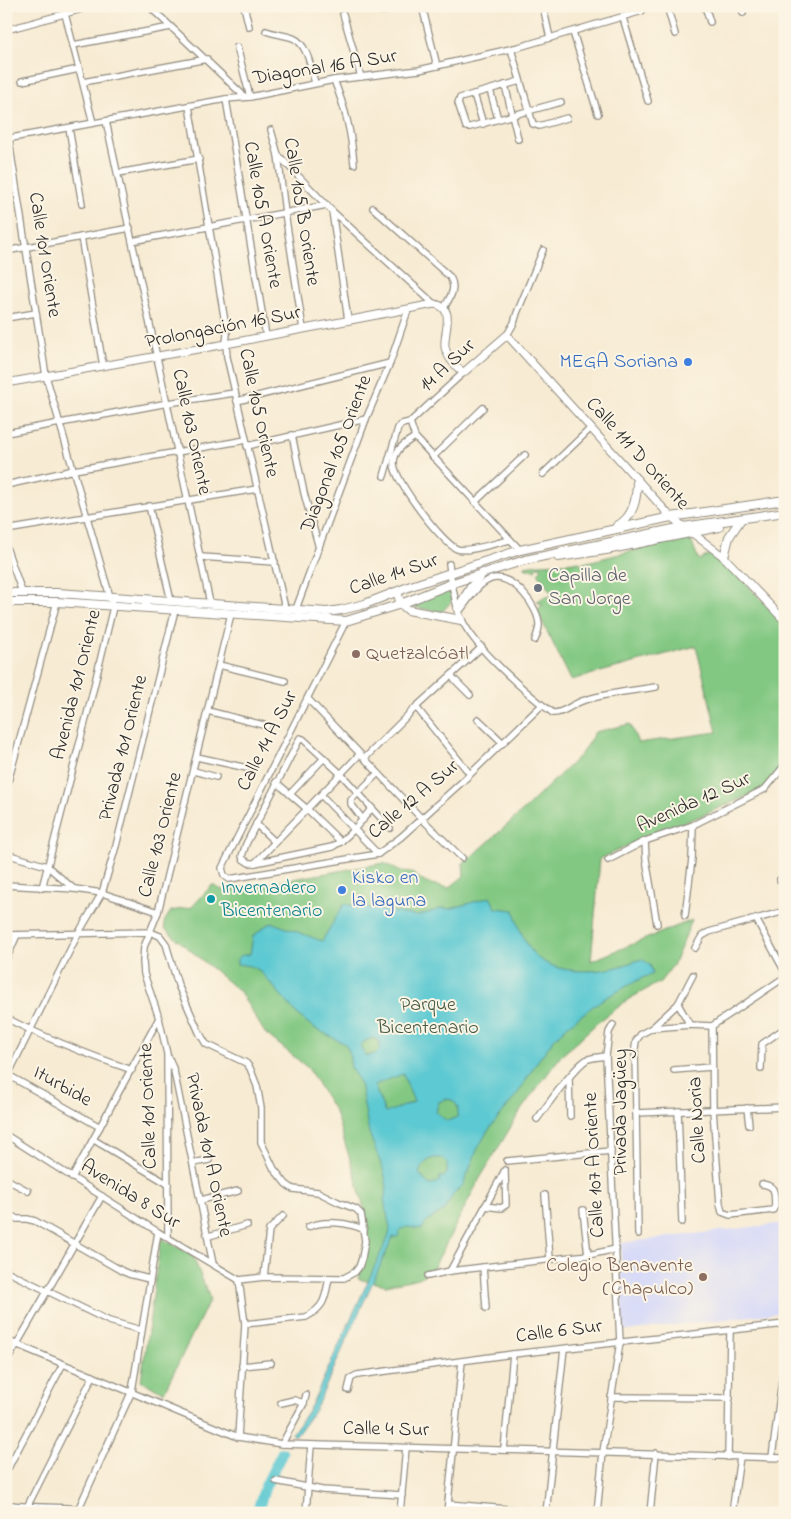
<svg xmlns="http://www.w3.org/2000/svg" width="791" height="1519" viewBox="0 0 791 1519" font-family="'Indie Flower',sans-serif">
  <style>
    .built { fill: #d4d8f9 }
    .green { fill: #82c882; stroke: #567a56 }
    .water { fill: #5dc9d2; stroke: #447a7e; fill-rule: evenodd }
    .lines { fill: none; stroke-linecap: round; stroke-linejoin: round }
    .stream { stroke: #5dc9d2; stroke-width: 2 }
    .river { stroke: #5dc9d2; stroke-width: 11 }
    .minor-casing { stroke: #918b7f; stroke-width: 8 }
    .tertiary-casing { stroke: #918b7f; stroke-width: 9 }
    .secondary-casing { stroke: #918b7f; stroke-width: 10 }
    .minor { stroke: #fff; stroke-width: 5.5 }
    .tertiary { stroke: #fff; stroke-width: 7 }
    .secondary { stroke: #fff; stroke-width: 8 }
    .shop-dot { fill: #3f7fe0; stroke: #fcf5e5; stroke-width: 2 }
    .worship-dot { fill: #6b7280; stroke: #fcf5e5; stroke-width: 2 }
    .education-dot { fill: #8d6e63; stroke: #fcf5e5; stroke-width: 2 }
    .culture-dot { fill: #0f9aa8; stroke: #fcf5e5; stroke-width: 2 }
    .labels { text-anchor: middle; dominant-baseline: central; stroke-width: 4; stroke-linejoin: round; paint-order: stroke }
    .street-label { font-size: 20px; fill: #2b2b2b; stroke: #fcf5e5 }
    .shop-label { font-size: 20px; fill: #366cbe; stroke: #fcf5e5; text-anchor: end }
    .worship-label { font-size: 20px; fill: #5b616d; stroke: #fcf5e5; text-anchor: start }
    .education-label { font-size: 20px; fill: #785e54; stroke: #fcf5e5; text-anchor: start }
    .culture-label { font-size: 20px; fill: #0d838f; stroke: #fcf5e5; text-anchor: start }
    .park-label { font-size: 20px; fill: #455a45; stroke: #fcf5e5 }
  </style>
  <rect width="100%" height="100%" fill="#fcf5e5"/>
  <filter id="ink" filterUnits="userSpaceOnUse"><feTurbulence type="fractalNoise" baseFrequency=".02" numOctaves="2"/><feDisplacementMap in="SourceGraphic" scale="10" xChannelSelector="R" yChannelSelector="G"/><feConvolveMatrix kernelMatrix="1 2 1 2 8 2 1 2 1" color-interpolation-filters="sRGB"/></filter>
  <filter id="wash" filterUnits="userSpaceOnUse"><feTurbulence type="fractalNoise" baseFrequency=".0096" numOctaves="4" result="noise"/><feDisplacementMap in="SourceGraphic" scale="20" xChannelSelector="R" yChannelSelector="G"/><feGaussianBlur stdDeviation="1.12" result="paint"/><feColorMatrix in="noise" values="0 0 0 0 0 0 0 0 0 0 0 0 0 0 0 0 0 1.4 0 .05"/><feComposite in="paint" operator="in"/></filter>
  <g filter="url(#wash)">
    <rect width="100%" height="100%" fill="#f7ebd3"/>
    <path class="built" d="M785 1223V1312L627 1331 622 1327 621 1243Z"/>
    <g class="green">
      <path d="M683 538H690L699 560 711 554 726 563 785 624V764L766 788 703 815 650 835 600 859 591 961 692 920 674 964 660 982 629 999 597 1023 560 1057 521 1110 479 1180 433 1269 419 1278 386 1285 358 1279 365 1258 367 1220 355 1175 335 1112 308 1068 265 1033 240 992 165 929 164 922 171 911 192 907 212 885 225 891 384 863 399 871 412 873 426 883 449 888 464 876 463 863 476 853 527 807 581 754 595 732 630 724 638 743 717 732 696 646 571 680 537 611 543 604 536 602 547 595 549 598 552 594 538 573 542 569 540 566 536 568V571L532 569H526L525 566C543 562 561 565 579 561L580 564Z"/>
      <path d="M449 589 452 601 442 612 406 606Z"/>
      <path d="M161 1238 193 1256 210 1299 164 1392 141 1381Z"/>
    </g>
    <path class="water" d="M490 897 496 908 514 910C517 924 526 948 538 958 557 973 590 973 613 968 623 966 632 962 642 959L650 965 653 974 642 978 600 1001 566 1027 555 1038 537 1062 518 1093 487 1132 477 1150 463 1185 453 1195 444 1210 427 1221 422 1229 407 1227 400 1230 398 1237H393L316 1408 296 1436 292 1434 311 1406 389 1235 390 1228 384 1200 387 1188 384 1172 369 1133 361 1088 358 1079 351 1069 349 1051 345 1044 314 1028 299 1016 259 970 250 966 237 964V959L240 956 250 954 253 936 267 925 273 923 322 941 344 904 418 916 443 908 450 909ZM374 1038 380 1042V1049L375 1054 366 1056 361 1049V1044L367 1040ZM403 1074 414 1102 385 1113 374 1085ZM445 1099 452 1100C458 1105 459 1108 457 1117L447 1121 436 1112 439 1102ZM435 1158H442L447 1163V1173L444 1177H439L440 1181 431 1185 427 1183 419 1173C423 1164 426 1160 435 1158Z"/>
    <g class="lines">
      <path class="stream" d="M257 1513 259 1500 282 1452"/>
      <path class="river" d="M257 1513 265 1487 282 1453"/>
    </g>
  </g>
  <g filter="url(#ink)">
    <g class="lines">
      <g class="minor-casing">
        <g id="minor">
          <path d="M63 6 93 123"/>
          <path d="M149 6 245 97"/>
          <path d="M244 6 249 27"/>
          <path d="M422 6 437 66"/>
          <path d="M543 6 550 38"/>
          <path d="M667 6 675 34"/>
          <path d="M705 6 710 22"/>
          <path d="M741 6 743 13"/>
          <path d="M383 11 399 6"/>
          <path d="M343 14 361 77"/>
          <path d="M623 18 648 101"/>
          <path d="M6 30 93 6"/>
          <path d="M266 31C274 34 284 35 293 38 308 44 311 69 315 83"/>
          <path d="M573 32 598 114"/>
          <path d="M73 45 171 27"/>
          <path d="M237 47 250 97"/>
          <path d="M511 49 533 124 539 126 567 118"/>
          <path d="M334 80C346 111 351 131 354 164"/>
          <path d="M22 81 79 69"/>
          <path d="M520 81 460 98 458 103 466 127H470L561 102"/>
          <path d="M83 82 207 59"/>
          <path d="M505 85 518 139"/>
          <path d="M490 90 498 119"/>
          <path d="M474 94 483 124"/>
          <path d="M226 99 266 336"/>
          <path d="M189 106 227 334 226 344 227 357 285 608"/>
          <path d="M106 121 210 603"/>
          <path d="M6 122 46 376 113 607 91 699 42 888"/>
          <path d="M69 128 82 204"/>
          <path d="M271 130 278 155 285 213 303 329"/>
          <path d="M6 139 226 99 250 97 334 80 419 70 519 47 642 11 643 6"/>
          <path d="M278 155 332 211 434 304"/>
          <path d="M118 173 199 159"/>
          <path d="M373 208 450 277C457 289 450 297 444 308"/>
          <path d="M332 211 348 320"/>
          <path d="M81 237 103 366"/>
          <path d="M132 241 327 205"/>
          <path d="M6 251 130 228"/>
          <path d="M6 318 36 313"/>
          <path d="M507 335 514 323 517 313 543 250"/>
          <path d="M237 401 390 363"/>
          <path d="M410 422 463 373"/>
          <path d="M6 433 168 403 234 393"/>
          <path d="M292 435 304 493 319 548"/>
          <path d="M415 437C405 443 394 450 394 463 393 479 442 543 457 549 467 553 498 542 510 540"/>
          <path d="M247 446 366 419"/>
          <path d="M433 457 483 408"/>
          <path d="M543 474 591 428"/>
          <path d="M384 476 398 428 402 424 410 422 415 437 520 550"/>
          <path d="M6 485 74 470 246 440"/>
          <path d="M475 502 525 455"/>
          <path d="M149 506 171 601"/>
          <path d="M6 530 257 489"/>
          <path d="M6 547 22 592"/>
          <path d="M201 557 275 562"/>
          <path d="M449 564C451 578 455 608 462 620 475 648 527 694 553 713 562 714 573 704 582 701 605 693 632 691 656 687"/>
          <path d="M296 609 366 419 390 363 408 310"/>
          <path d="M459 612C468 601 477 584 491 579 512 572 539 607 539 625 539 630 537 635 535 640"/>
          <path d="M346 621 222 868 224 875 229 879 378 854 401 837 463 781 542 705"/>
          <path d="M219 665 285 681"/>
          <path d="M451 676 470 695"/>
          <path d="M308 699 421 818 462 858"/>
          <path d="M416 707 470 774"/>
          <path d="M208 711 267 726"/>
          <path d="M478 719 503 743"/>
          <path d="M197 757 247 768"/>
          <path d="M365 758 416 707 482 647"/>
          <path d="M194 771 216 777"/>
          <path d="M276 782 307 809 341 842"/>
          <path d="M6 789 57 602"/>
          <path d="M290 794 324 758"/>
          <path d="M321 795 378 854"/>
          <path d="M371 809C360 823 348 838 332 847L255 863H249L243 859 242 856 246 844 300 738 303 739 341 774 390 828"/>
          <path d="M363 820 351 804V800L378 773"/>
          <path d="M256 824 275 842"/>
          <path d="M645 841 646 859 657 924"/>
          <path d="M6 854 47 866 74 889"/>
          <path d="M608 860 645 841 693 825 765 789 785 765"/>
          <path d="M255 863 360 754"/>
          <path d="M780 880 785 879"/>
          <path d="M6 885 75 889 102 893 158 912"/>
          <path d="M685 916 692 859 693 825"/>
          <path d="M756 919 785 972"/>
          <path d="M6 935 150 932 160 936 166 944 178 985 199 1032 206 1044 246 1063 250 1068 257 1086 261 1108V1142L274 1169 286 1184 293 1189 318 1192 338 1202 356 1209 361 1214 365 1241 362 1258 359 1267 355 1272 344 1278 264 1277 239 1280"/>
          <path d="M695 948 702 936 709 932 785 911"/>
          <path d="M6 960 17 935"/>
          <path d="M678 1004 690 1025"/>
          <path d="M6 1018C47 1039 89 1055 132 1070"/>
          <path d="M712 1026 713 1110 720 1204 722 1212 730 1215 773 1210 775 1206C774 1193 777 1186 762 1184"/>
          <path d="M652 1028 690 1025 712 1026 785 977"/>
          <path d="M169 1058 174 1071 213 1264"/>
          <path d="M761 1068 762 1044 785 1028"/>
          <path d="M674 1070 711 1067"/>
          <path d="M8 1075 100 1127"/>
          <path d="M569 1078 570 1116"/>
          <path d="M6 1079 78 934 102 893 116 846 175 610"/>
          <path d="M747 1108 749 1125"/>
          <path d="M678 1111 682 1222"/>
          <path d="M636 1113 785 1107"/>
          <path d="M537 1119C550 1102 570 1072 586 1060 592 1057 600 1057 606 1056"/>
          <path d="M6 1135 158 1232 239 1280"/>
          <path d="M94 1140 168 1184"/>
          <path d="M507 1161 611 1151"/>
          <path d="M193 1163 209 1160"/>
          <path d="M72 1178 159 1018"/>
          <path d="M6 1179 28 1191"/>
          <path d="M545 1195 550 1259"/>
          <path d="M201 1200 238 1191"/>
          <path d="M485 1206 501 1208 506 1205 505 1172"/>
          <path d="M583 1210 588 1255"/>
          <path d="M6 1213 17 1219H27L35 1221 122 1271 129 1274 149 1279"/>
          <path d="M308 1227C323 1220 349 1222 364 1230"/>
          <path d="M638 1234 635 1048 636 1041 641 1034 652 1028 678 1004 693 975"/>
          <path d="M209 1236 247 1225"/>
          <path d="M168 1238 167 1054 159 1018 144 974 143 962 144 947 158 912 231 614"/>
          <path d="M483 1267 486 1308"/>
          <path d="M6 1271 109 1321 141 1330"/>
          <path d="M450 1271 505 1170"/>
          <path d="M428 1276 450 1271 588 1255 616 1249"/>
          <path d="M264 1277 269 1230 283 1216"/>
          <path d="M245 1324 306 1317C325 1307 325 1298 329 1278"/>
          <path d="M6 1340 238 1437 282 1444 785 1458"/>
          <path d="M6 1363 102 1196"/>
          <path d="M242 1366 271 1363"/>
          <path d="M348 1390 351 1378 357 1375 513 1354 785 1324"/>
          <path d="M611 1397 730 1398"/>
          <path d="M281 1403 294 1400 304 1403"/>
          <path d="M238 1437 245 1324 239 1280"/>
          <path d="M282 1444 304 1403 306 1395"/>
          <path d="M504 1450 513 1354"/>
          <path d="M728 1457 730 1330"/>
          <path d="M772 1457 785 1357"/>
          <path d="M6 1472 63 1364"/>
          <path d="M276 1481 322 1490 402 1495"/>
          <path d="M6 1504C35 1510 70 1504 96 1513"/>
          <path d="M448 1504 556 1513"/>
          <path d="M27 1507 93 1376"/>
          <path d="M78 1510 132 1391 158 1232"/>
          <path d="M306 1513 311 1445"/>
          <path d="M400 1513 406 1448"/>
          <path d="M447 1513 462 1361"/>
          <path d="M546 1513 564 1349"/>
          <path d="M597 1513 603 1452 620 1342 606 1056 609 1032 613 1025"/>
          <path d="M650 1513 656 1453"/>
          <path d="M732 1513 740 1457"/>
        </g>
      </g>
      <g class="tertiary-casing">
        <path id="tertiary" d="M6 383 226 344 434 304C457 307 443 333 445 347 447 358 456 366 463 373L507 335 671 517 724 557 785 621"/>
      </g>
      <g class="secondary-casing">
        <g id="secondary">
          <path d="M617 526C634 517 637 498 637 480"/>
          <path d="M558 557 606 550 719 527"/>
          <path d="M724 557 729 537 741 519"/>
          <path d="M397 592 401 604 408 610 461 620"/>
          <path d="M6 593H58L327 612 341 610 365 604 411 586 520 550 671 517 785 500"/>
          <path d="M6 602H57L346 621 401 604 453 583 525 560 683 527 785 512"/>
          <path d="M458 608 471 587 483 573"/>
        </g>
      </g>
      <use href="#minor" class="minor"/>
      <use href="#tertiary" class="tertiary"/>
      <use href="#secondary" class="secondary"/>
    </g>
  </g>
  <g class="shop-dot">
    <circle cx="688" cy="362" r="5"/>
    <circle cx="342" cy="890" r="5"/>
  </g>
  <circle class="worship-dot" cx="538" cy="588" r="5"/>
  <g class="education-dot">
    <circle cx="356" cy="654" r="5"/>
    <circle cx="703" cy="1277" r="5"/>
  </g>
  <circle class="culture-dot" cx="211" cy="899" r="5"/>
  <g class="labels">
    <g class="street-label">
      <text transform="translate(325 68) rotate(-9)">Diagonal 16 A Sur</text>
      <text transform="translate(301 212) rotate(81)">Calle 105 B Oriente</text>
      <text transform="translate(262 215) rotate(80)">Calle 105 A Oriente</text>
      <text transform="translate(44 255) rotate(81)">Calle 101 Oriente</text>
      <text transform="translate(223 328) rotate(-11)">Prolongación 16 Sur</text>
      <text transform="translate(448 366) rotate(-43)">14 A Sur</text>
      <text transform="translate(258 413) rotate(78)">Calle 105 Oriente</text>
      <text transform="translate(191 432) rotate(78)">Calle 103 Oriente</text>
      <text transform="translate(337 454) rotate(-69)">Diagonal 105 Oriente</text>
      <text transform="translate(637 454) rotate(48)">Calle 111 D Oriente</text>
      <text transform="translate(394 575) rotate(-19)">Calle 14 Sur</text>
      <text transform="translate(77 685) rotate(-76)">Avenida 101 Oriente</text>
      <text transform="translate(268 741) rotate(-63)">Calle 14 A Sur</text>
      <text transform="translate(124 748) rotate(-76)">Privada 101 Oriente</text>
      <text transform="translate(414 800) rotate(-40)">Calle 12 A Sur</text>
      <text transform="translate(694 803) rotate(-24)">Avenida 12 Sur</text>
      <text transform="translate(161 835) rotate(-76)">Calle 103 Oriente</text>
      <text transform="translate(62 1087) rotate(29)">Iturbide</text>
      <text transform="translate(149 1106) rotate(-92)">Calle 101 Oriente</text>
      <text transform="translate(621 1112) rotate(-90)">Privada Jagüey</text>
      <text transform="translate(698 1120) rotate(-93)">Calle Noria</text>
      <text transform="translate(208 1155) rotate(78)">Privada 101 A Oriente</text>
      <text transform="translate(595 1165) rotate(-93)">Calle 107 A Oriente</text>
      <text transform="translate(130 1195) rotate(32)">Avenida 8 Sur</text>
      <text transform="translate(559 1332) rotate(-7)">Calle 6 Sur</text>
      <text transform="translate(386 1430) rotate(1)">Calle 4 Sur</text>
    </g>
    <g class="shop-label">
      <text x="678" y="362">MEGA Soriana</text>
      <text x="352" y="878" text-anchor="start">Kisko en<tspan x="352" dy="23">la laguna</tspan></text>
    </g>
    <g class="worship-label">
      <text x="548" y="576">Capilla de<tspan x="548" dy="23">San Jorge</tspan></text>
    </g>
    <g class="education-label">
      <text x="366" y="654">Quetzalcóatl</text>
      <text x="693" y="1266" text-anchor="end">Colegio Benavente<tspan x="693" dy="23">(Chapulco)</tspan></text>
    </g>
    <g class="culture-label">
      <text x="221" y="888">Invernadero<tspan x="221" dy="23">Bicentenario</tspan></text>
    </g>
    <g class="park-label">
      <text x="428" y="1005">Parque<tspan x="428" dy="23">Bicentenario</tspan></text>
    </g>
  </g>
  <rect width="791" height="1519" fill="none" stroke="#fcf5e5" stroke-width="25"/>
</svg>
